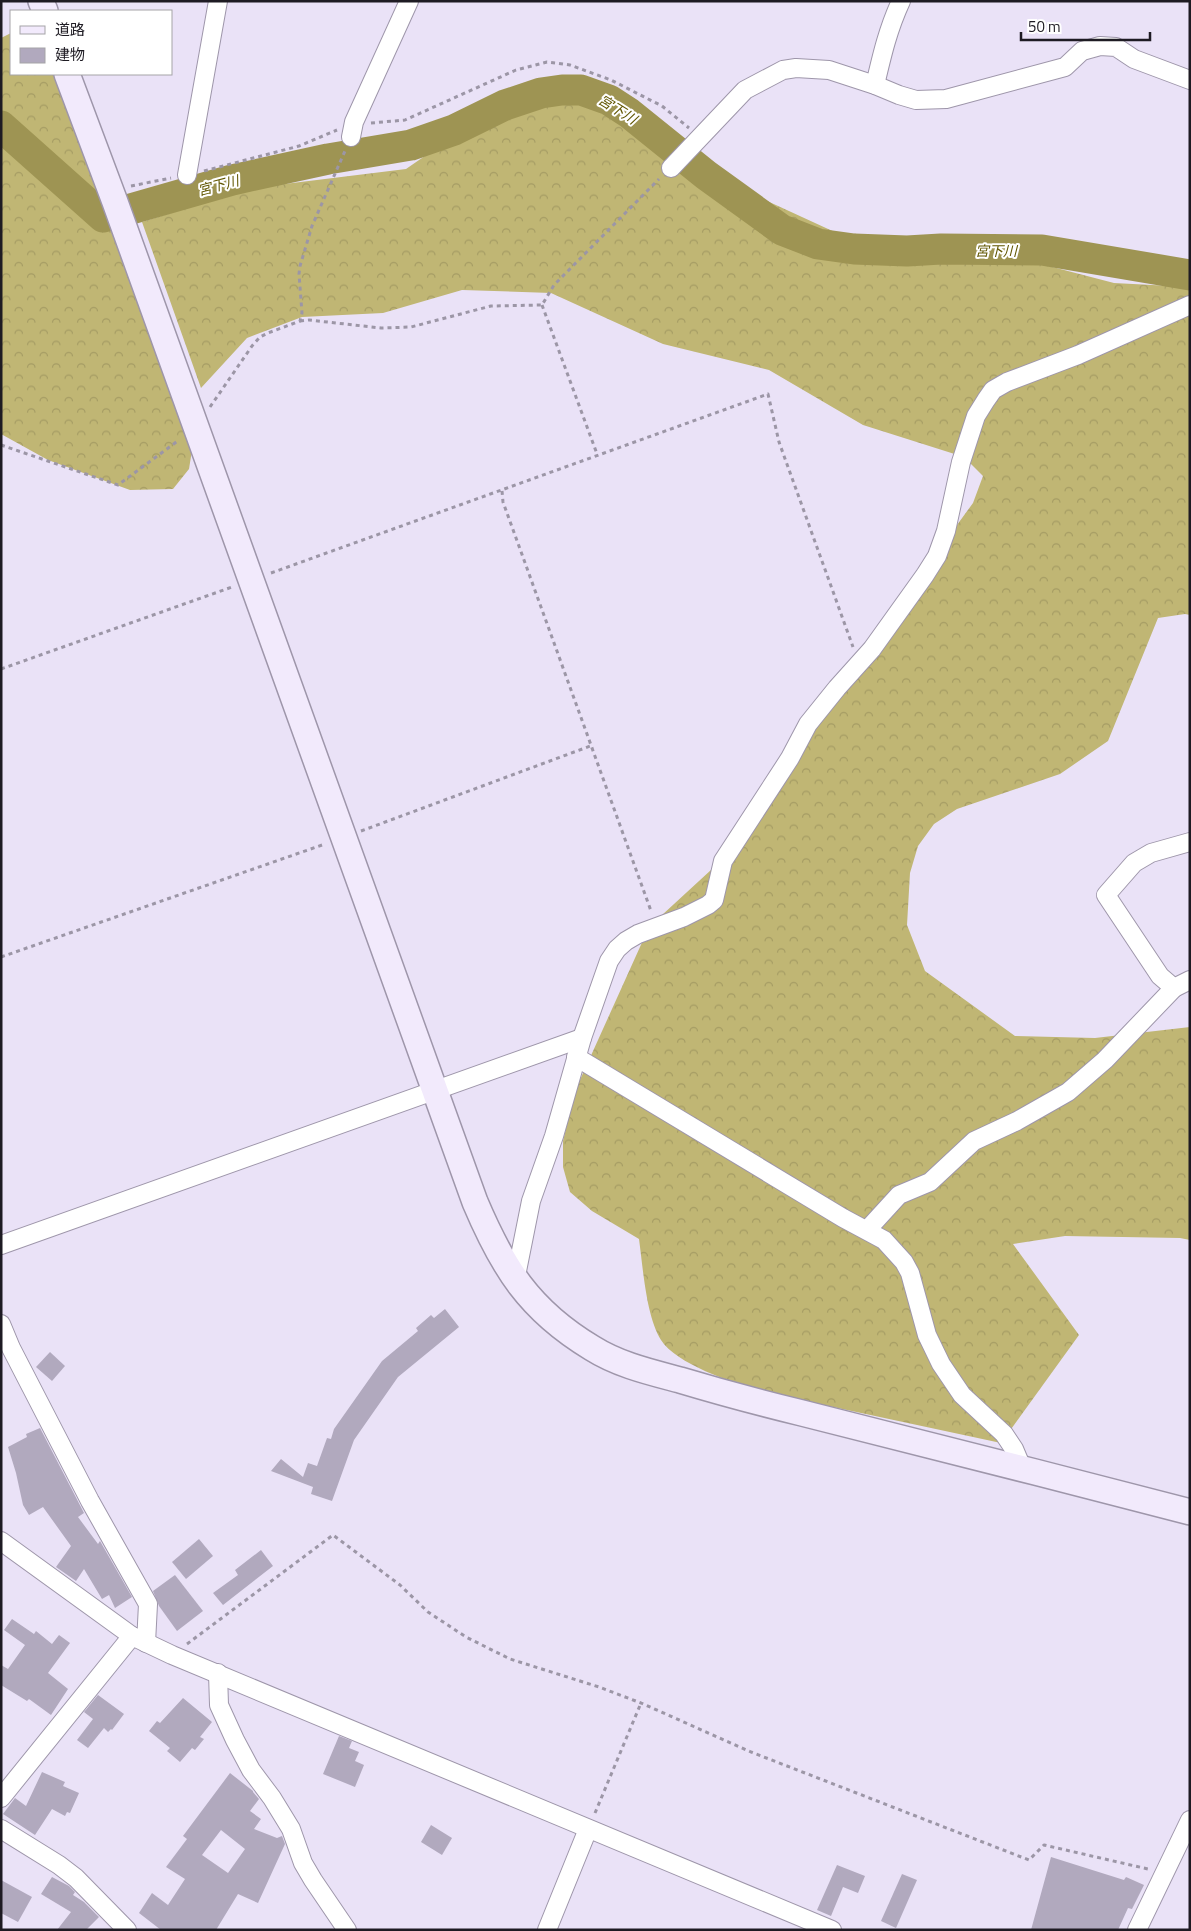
<svg xmlns="http://www.w3.org/2000/svg" width="1191" height="1931" viewBox="0 0 1191 1931" font-family="'Titillium Web','Noto Sans JP',sans-serif">
  <style>
    .forest { fill: url(#forest-crowns) }
    .lines { fill: none; stroke-linecap: round; stroke-linejoin: round }
    .river { stroke: #9e9453; stroke-width: 31 }
    .building { fill: #b1a9be; fill-rule: evenodd }
    .street-casing { stroke: #9e96aa; stroke-width: 20 }
    .secondary-casing { stroke: #9e96aa; stroke-width: 28 }
    .path { stroke: #9c96a6; stroke-width: 3; stroke-dasharray: 4 4; stroke-linecap: butt }
    .street { stroke: #fff; stroke-width: 18 }
    .secondary { stroke: #f2eafc; stroke-width: 25 }
    .labels { text-anchor: middle; dominant-baseline: central; stroke-width: 4; stroke-linejoin: round; paint-order: stroke }
    .water-label { font-size: 14px; font-style: italic; fill: #615601; stroke: #fff }
  </style>
  <defs>
    <pattern id="forest-crowns" width="20" height="18" patternUnits="userSpaceOnUse" patternTransform="scale(1.25)"><rect width="20" height="18" fill="#c0b674"/><path d="M2 6a3 3 0 1 1 6 0M12 15a3 3 0 1 1 6 0" fill="none" stroke="#a59c64"/></pattern>
  </defs>
  <rect width="100%" height="100%" fill="#eae2f7"/>
  <g class="forest">
    <path d="M11 33V74H55L193 444 189 469 173 489 130 490 48 460 1 434V38Z"/>
    <path d="M549 81 623 109 765 200 839 234 906 252 1003 254 1114 283 1190 287V615L1185 614 1158 618 1108 741 1060 774 957 809 934 824 918 846 910 873 907 925 925 971 1015 1036 1095 1038 1190 1027V1240L1180 1238 1065 1236 1013 1244 1079 1335 1001 1443 759 1391C732 1382 676 1364 661 1340 646 1316 643 1268 639 1239L592 1211 570 1192 563 1167V1141L575 1091 649 927 724 858 748 812 973 503 983 476 964 457 863 425 769 370 663 344 551 293 462 290 383 313 302 317 247 338 201 388 142 222 252 188 406 169 525 87Z"/>
  </g>
  <g class="lines">
    <path class="river" d="M1 126 103 217 232 180 328 159 411 145 454 130 505 105 541 93 562 90H581L609 100 629 113 706 175 782 230 818 244 854 249 907 251 941 249 1042 250 1190 275"/>
  </g>
  <g class="building">
    <path d="M445 1309 459 1327 398 1377 354 1440 332 1501 311 1494 313 1487 271 1471 281 1459 303 1477 308 1463 317 1466 327 1438 331 1439 334 1429 382 1361 418 1331 416 1328 431 1315 434 1318Z"/>
    <path d="M50 1352 65 1366 52 1381 36 1367Z"/>
    <path d="M40 1428 84 1513 78 1517 98 1544 100 1541 132 1597 115 1608 109 1595 102 1599 84 1569 76 1581 56 1567 71 1546 43 1507 29 1515 23 1505 16 1473 8 1447 27 1437 26 1434Z"/>
    <path d="M199 1539 213 1556 186 1579 172 1562Z"/>
    <path d="M261 1550 273 1566 223 1605 213 1593 238 1575 235 1570Z"/>
    <path d="M175 1575 203 1611 177 1631 159 1606 153 1591Z"/>
    <path d="M12 1619 34 1634 36 1631 52 1644 59 1635 70 1643 48 1673 68 1689 51 1715 29 1699 27 1701 1 1685V1665L8 1669 25 1645 4 1630Z"/>
    <path d="M98 1695 124 1714 112 1730 111 1729 108 1732 104 1728 88 1748 77 1740 93 1719 84 1712Z"/>
    <path d="M183 1698 212 1722 200 1737 204 1739 195 1750 192 1748 180 1762 167 1751 170 1748 149 1731 157 1721 160 1723Z"/>
    <path d="M339 1736 352 1741 349 1748 359 1752 355 1761 364 1765 355 1787 323 1774Z"/>
    <path d="M42 1772 65 1782 63 1786 79 1793 70 1813 67 1812 65 1816 52 1809 35 1835 3 1814 15 1798 26 1806Z"/>
    <path d="M230 1773 253 1791V1792L259 1799 250 1811 261 1819 254 1829 277 1838 282 1836 285 1844 258 1903 238 1894 216 1930H161L139 1913 152 1893 168 1905 185 1879 166 1867 187 1839 183 1836ZM221 1830 245 1849 228 1873 202 1855Z"/>
    <path d="M431 1825 452 1838 442 1855 421 1842Z"/>
    <path d="M1051 1857 1124 1880 1126 1877 1144 1885 1132 1909 1128 1908 1118 1930H1031Z"/>
    <path d="M837 1865 865 1876 858 1893 843 1887 831 1916 817 1910Z"/>
    <path d="M902 1874 917 1880 896 1928 881 1921Z"/>
    <path d="M52 1877 69 1886 75 1892 73 1895 84 1902 99 1917 86 1930H57L71 1912 41 1894Z"/>
    <path d="M1 1880 32 1897 18 1922 1 1913Z"/>
  </g>
  <g class="lines">
    <g class="street-casing">
      <g id="street">
        <path d="M875 85C882 55 888 29 901 1"/>
        <path d="M351 137 354 122 409 1"/>
        <path d="M671 168 745 90 783 70 796 68 829 70 875 85 899 95 916 100 946 99 1065 67 1082 51 1100 46 1116 47 1134 59 1190 80"/>
        <path d="M187 175 218 1"/>
        <path d="M1190 842 1151 853 1134 863 1106 895 1160 976 1174 988 1190 980"/>
        <path d="M576 1057 843 1218 884 1240 904 1262 910 1273 927 1335 941 1364 962 1395 1004 1434 1014 1449 1022 1468"/>
        <path d="M867 1230 899 1195 930 1182 974 1141 1017 1121 1068 1092 1105 1060 1174 988"/>
        <path d="M1 1245 582 1038"/>
        <path d="M515 1281 531 1201 554 1136 582 1038 609 961 617 949 626 941 638 934 684 917 708 905 714 900 723 861 790 758 808 724 837 688 872 649 925 575 937 556 946 531 961 462 976 416 986 400 993 390 1007 382 1078 355 1190 305"/>
        <path d="M1 1324 11 1348 90 1501 148 1604 146 1643"/>
        <path d="M1 1541 132 1636 172 1655 832 1930"/>
        <path d="M218 1673 219 1705 235 1740 251 1770 272 1798 291 1829 303 1863 313 1880 347 1930"/>
        <path d="M1 1798 132 1636"/>
        <path d="M1 1829 59 1865 76 1878 127 1930"/>
        <path d="M547 1930 588 1829"/>
        <path d="M1137 1930 1190 1820"/>
      </g>
    </g>
    <g class="secondary-casing">
      <g id="secondary">
        <path d="M41 1 45 11"/>
        <path d="M67 74 115 202 475 1202C503 1268 529 1310 592 1348 619 1365 650 1372 680 1380 720 1392 761 1403 802 1413 931 1446 1061 1478 1190 1512"/>
      </g>
    </g>
    <g class="path">
      <path d="M371 123 405 120 516 70 547 62 570 65 611 80 662 106 689 128"/>
      <path d="M204 171 299 146 337 130"/>
      <path d="M131 186 171 178"/>
      <path d="M542 305 597 454"/>
      <path d="M300 321 309 320 381 328 411 327 491 306 542 305 554 285 659 179"/>
      <path d="M210 407 252 346 260 337 268 333 300 321 302 313 299 274 300 266 312 226 345 151"/>
      <path d="M1 445 118 485 179 440"/>
      <path d="M502 491 503 502 651 911"/>
      <path d="M271 573 768 394 779 442 853 647"/>
      <path d="M1 669 232 587"/>
      <path d="M361 831 593 745"/>
      <path d="M1 957 325 844"/>
      <path d="M187 1644 333 1535 400 1585 428 1612 466 1637 510 1659 599 1687 641 1703 751 1752 1029 1860 1044 1845 1148 1869"/>
      <path d="M595 1813 641 1703"/>
    </g>
    <use href="#street" class="street"/>
    <use href="#secondary" class="secondary"/>
  </g>
  <g class="labels">
    <g class="water-label">
      <text transform="translate(618 109) rotate(32)">宮下川</text>
      <text transform="translate(218 185) rotate(-15)">宮下川</text>
      <text x="996" y="250">宮下川</text>
    </g>
  </g>
  <rect width="1191" height="1931" fill="none" stroke="#1e1b23" stroke-width="5"/>
  <rect x="10" y="10" width="162" height="65" fill="#ffffff" stroke="#a5a4a7"/>
  <rect x="20" y="26" width="25" height="8" fill="#f2eafc" stroke="#a5a4a7"/>
  <text x="55" y="35" font-size="15" fill="#1e1b23">道路</text>
  <rect x="20" y="48" width="25" height="15" fill="#b1a9be" stroke="#a5a4a7"/>
  <text x="55" y="60" font-size="15" fill="#1e1b23">建物</text>
  <path d="M1021 32v8h129v-8" fill="none" stroke="#1e1b23" stroke-width="2.5"/>
  <text x="1028" y="32" font-size="15" fill="#1e1b23" stroke="#ffffff" stroke-width="4" paint-order="stroke">50 m</text>
</svg>
